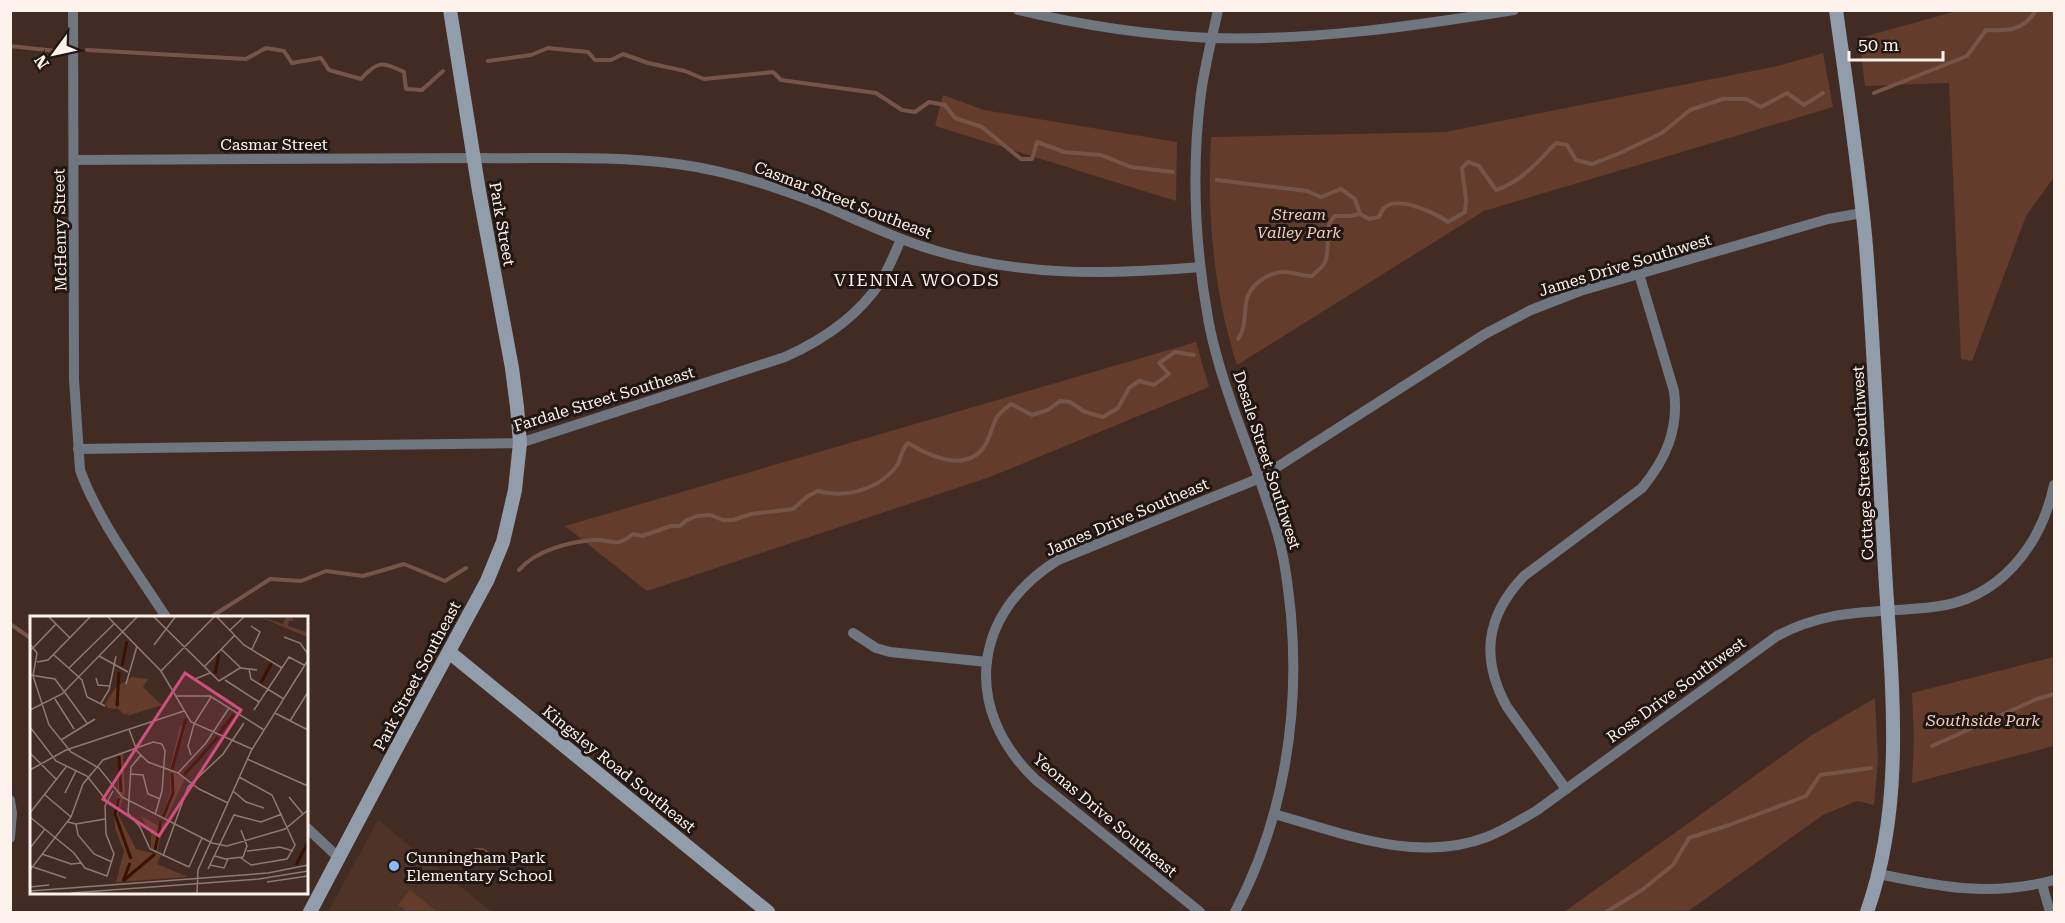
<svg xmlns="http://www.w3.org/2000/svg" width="2065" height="923" viewBox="0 0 2065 923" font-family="'Roboto Serif',serif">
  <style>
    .built { fill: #503327 }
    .green { fill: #633c2c }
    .water { fill: #3b1201; stroke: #765548; stroke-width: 1.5 }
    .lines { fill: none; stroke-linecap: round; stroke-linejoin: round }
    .stream { stroke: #765548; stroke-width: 4 }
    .street { stroke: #6f7680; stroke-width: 10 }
    .secondary { stroke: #929dac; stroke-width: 14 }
    .poi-dot { fill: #89bafc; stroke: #211712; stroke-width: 2 }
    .labels { text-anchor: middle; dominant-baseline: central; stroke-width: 6; stroke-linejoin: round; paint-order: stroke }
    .street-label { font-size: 16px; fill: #fef2ed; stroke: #211712 }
    .park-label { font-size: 16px; font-style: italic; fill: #f3cdbe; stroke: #211712 }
    .poi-label { font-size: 16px; fill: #fef2ed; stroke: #211712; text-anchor: start }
    .neighbourhood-label { font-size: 18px; letter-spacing: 1.5px; fill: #fef2ed; stroke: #211712 }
    .inset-river { fill: none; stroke: #3b1201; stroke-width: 3 }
    .inset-road { fill: none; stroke: #8d7b73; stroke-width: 1.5 }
    .view { fill: #d14e80; fill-opacity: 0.15; stroke: #d14e80; stroke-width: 3 }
    .inset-edge { fill: none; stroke: #fef2ed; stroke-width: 3 }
  </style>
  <rect width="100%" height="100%" fill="#422b22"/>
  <path class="built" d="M378 820 492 912H328Z"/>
  <g class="green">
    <path d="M1957 11H2054V177L2026 216 1972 361 1961 359 1949 83 1865 86 1859 38Z"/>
    <path d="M1823 53 1833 107 1484 211 1237 365C1213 291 1207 214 1211 137L1445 132 1778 66Z"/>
    <path d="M943 95 984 110 1177 142 1176 201 935 126Z"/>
    <path d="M1196 342 1209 387 990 477 647 591 565 526Z"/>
    <path d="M2054 657V746L1912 783 1914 739 1912 693Z"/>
    <path d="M1875 698 1878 760 1874 805 1857 801 1823 815 1687 912H1564L1812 735Z"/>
    <path d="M410 890 437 912H407L398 905Z"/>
  </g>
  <path class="water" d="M475 849H483L489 853V858L483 862H476L471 858V854Z"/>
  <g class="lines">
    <g class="stream">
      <path d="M10 46 56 51"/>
      <path d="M87 50 246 59 266 48 284 51 292 63 321 58 329 70 361 79C377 61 382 61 404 72L406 89 422 90 443 71"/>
      <path d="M488 61 531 55 548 48 588 52 595 60H611L623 54 648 63 685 71 704 79 773 72 781 80 876 93 902 110 915 112 929 102 945 105 955 118 982 127 1021 159H1032L1037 142 1064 152 1101 155 1131 167 1173 172"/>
      <path d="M1874 93 1967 56 1986 30C2007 31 2024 31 2036 10"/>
      <path d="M1217 180 1307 191 1321 197 1341 189 1355 199 1360 214"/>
      <path d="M1238 339C1246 328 1244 315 1246 303 1248 286 1267 272 1284 272 1293 272 1302 276 1312 276 1316 272 1323 267 1325 262 1332 245 1322 228 1335 216H1350L1360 214 1369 219 1379 217C1380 215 1383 209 1384 208 1398 195 1435 213 1448 222L1465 212 1466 200 1462 168 1468 162 1479 166 1496 190C1521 182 1538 162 1556 143L1567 145 1576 160 1592 164 1620 153 1662 133 1690 110 1723 99H1746L1761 107 1787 93 1804 105 1823 93"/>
      <path d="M519 570C535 551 568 542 593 540 611 538 614 550 633 534L642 536 671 526H680L687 520 697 516 710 515 723 520H733L751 514 793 509 808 496 818 491C845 499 881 489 898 464 902 456 901 450 908 443 929 456 965 473 984 447 990 438 992 426 997 417 1000 412 1006 408 1011 404L1032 415 1048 410 1060 401 1070 402 1085 412 1103 417 1118 408 1129 388 1139 381 1154 385 1169 374 1159 363 1175 352 1194 355"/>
      <path d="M211 617 270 579 301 581 326 571 363 576 404 564 445 581 466 568"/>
      <path d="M10 624 32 639"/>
      <path d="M1932 746 2037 699 2054 694"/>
      <path d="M1606 912 1642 890 1673 865 1689 838 1729 825 1806 796 1820 775 1871 768"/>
    </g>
    <g class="street">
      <path d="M73 10 74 379 80 470C98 520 137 572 166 617"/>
      <path d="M1018 10C1081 25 1146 35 1211 38 1312 41 1414 26 1514 10"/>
      <path d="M1218 10C1212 38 1205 65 1201 93 1191 170 1195 248 1209 324 1223 394 1257 464 1277 532 1285 559 1288 587 1291 615 1300 717 1283 821 1235 912"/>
      <path d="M74 160C208 159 342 158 476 158 543 159 611 155 677 164 724 170 771 185 815 202 851 217 885 234 921 246 1014 277 1104 275 1200 267"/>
      <path d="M78 449 520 443 785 357C823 340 858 317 881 281 889 268 895 253 901 239"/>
      <path d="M853 633 876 648 890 652 987 662"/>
      <path d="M1566 789 1507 707C1480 658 1486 616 1524 576L1642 488C1666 459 1679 429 1674 391L1639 274"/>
      <path d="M10 800 12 813 10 838"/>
      <path d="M1274 814C1342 833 1417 864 1487 837 1505 830 1520 820 1536 811L1777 636C1832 607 1874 614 1933 607 1999 600 2041 546 2054 485"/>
      <path d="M306 827 339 858"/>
      <path d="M1879 874C1940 887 1992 897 2054 880"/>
      <path d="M2042 884 2050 912"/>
      <path d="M1200 912 1036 780C962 710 971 614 1058 560L1260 478 1485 334 1531 310 1580 291 1828 219 1862 213"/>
    </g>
    <g class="secondary">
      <path d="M1836 10C1847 89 1859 167 1866 246 1874 347 1878 449 1884 551 1890 672 1908 796 1867 912"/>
      <path d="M449 652 768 912"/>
      <path d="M310 912 395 751 487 581 503 542 515 490 520 443 517 407 512 368 479 191 450 10"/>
    </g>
  </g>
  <circle class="poi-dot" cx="394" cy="866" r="6"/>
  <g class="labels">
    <g class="street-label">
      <text x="274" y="144">Casmar Street</text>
      <text transform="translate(843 200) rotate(21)">Casmar Street Southeast</text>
      <text transform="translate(502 224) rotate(80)">Park Street</text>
      <text transform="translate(60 230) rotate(-91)">McHenry Street</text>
      <text transform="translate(1625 265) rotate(-17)">James Drive Southwest</text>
      <text transform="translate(604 399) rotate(-17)">Fardale Street Southeast</text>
      <text transform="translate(1267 460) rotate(72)">Desale Street Southwest</text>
      <text transform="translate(1863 463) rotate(-93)">Cottage Street Southwest</text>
      <text transform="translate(1127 517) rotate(-23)">James Drive Southeast</text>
      <text transform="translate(417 676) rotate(-62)">Park Street Southeast</text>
      <text transform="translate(1676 690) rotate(-36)">Ross Drive Southwest</text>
      <text transform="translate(619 769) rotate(39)">Kingsley Road Southeast</text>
      <text transform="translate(1105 815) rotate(40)">Yeonas Drive Southeast</text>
    </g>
    <g class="park-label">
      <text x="1299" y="214">Stream<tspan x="1299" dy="18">Valley Park</tspan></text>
      <text x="1983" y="720">Southside Park</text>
    </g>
    <g class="poi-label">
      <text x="406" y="857">Cunningham Park<tspan x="406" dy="18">Elementary School</tspan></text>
    </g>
    <g class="neighbourhood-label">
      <text x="917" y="279">VIENNA WOODS</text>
    </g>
  </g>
  <g transform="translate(30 616)">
    <rect width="278" height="278" fill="#422b22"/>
    <path d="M228 0 253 8 256 0H261L264 5H259L258 10 277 16V21ZM102 61 118 63 113 71 132 89 97 100 99 96 95 99 87 92 90 87H88L86 93 78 92 75 88 86 71ZM157 108 143 153 140 152 150 110ZM93 137 95 175 94 181 88 176V139ZM140 155 155 162 136 203 132 202 140 176ZM88 180 93 183 88 198 106 233 131 239 127 248 158 261 86 266 94 235 85 213 84 192ZM111 200 129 210 135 206 127 236 121 233V218Z" fill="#633c2c"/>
    <path class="inset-river" d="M92 50 97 25M185 58 189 38M231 67 242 46M87 90 89 56M189 118 204 98M89 140 91 176M142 153 156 103M154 159 188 121M89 182 85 198 101 243M133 202 143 177 142 157M125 234 131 205M266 249 278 226M93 265 125 238M93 265 100 247"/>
    <path class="inset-road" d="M18 0 40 22M77 0 131 55 161 106 222 133M123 0 189 65 210 52M186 0 214 29 252 52M221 10 230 16 222 33M200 14 214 1M254 21 270 27 278 38M0 28 7 37 3 60 19 109 41 136 69 152 92 181 182 227 197 230 255 213 278 194M124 29 146 0M191 33 211 52 227 54M0 35 26 8M24 39 52 64 57 81 75 90M69 40 98 56M7 46 18 44 61 0M174 51 205 19M39 52 84 8M219 53 221 63 254 83M131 55 185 0M156 57 165 63 180 57M0 59 25 63 57 107M66 62 68 69 79 70M195 64 229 86M96 68 107 30M146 80H180L234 114M25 83 44 113M71 87 79 74 86 40M0 94 32 78 108 0M224 94 259 41 274 49M245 97 278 114M260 105 278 76M0 111 26 145 57 160 76 184M99 113 107 135 118 146 148 157 169 173 198 187M31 124 65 103M0 137 27 164M111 139 101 151 98 197 110 211 120 233 159 251M161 139 158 130 164 108 181 81M217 143 278 170M0 154 36 134 154 95M148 157 176 127 199 92M101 158 113 159 118 178 130 183M209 161 242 179 265 229 257 243 221 249 211 242M203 175 216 186 234 192M35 177 46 155M15 179 41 201M259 181 273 198M0 197 36 151M125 199 132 175 135 135 132 128M0 201 44 237 55 252 77 260 84 238 76 218 75 190 83 175M38 206 46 208 75 203M46 208 48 219 64 238 82 246M0 232 15 213M217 235 250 231 263 235M12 238 41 248 51 247M133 240 158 171 193 138 214 107M185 240 195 243 213 241 217 230 211 214M180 249 194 252 198 243M0 250 36 262M159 251 172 222M178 253 204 199 231 206 252 198M0 254 41 201 53 168 73 144 123 126 132 128M237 266 278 260M0 271 19 269M0 275 238 257 278 249M41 277 229 263 278 255M167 277 168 254 221 135 278 44"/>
    <path class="view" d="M155 57 211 94 129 220 73 183Z"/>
    <rect width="278" height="278" class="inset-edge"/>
  </g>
  <rect width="2065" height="923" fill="none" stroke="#fef2ed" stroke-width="24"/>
  <g transform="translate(54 54) rotate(237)" stroke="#211712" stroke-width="4.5" paint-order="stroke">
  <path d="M0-4.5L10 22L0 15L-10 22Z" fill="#fef2ed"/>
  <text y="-9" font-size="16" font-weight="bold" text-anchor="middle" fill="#fef2ed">N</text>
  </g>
  <path d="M1849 51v9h94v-9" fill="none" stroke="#fef2ed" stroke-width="3"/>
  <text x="1858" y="51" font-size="18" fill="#fef2ed" stroke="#211712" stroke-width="4.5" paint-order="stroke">50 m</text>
</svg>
